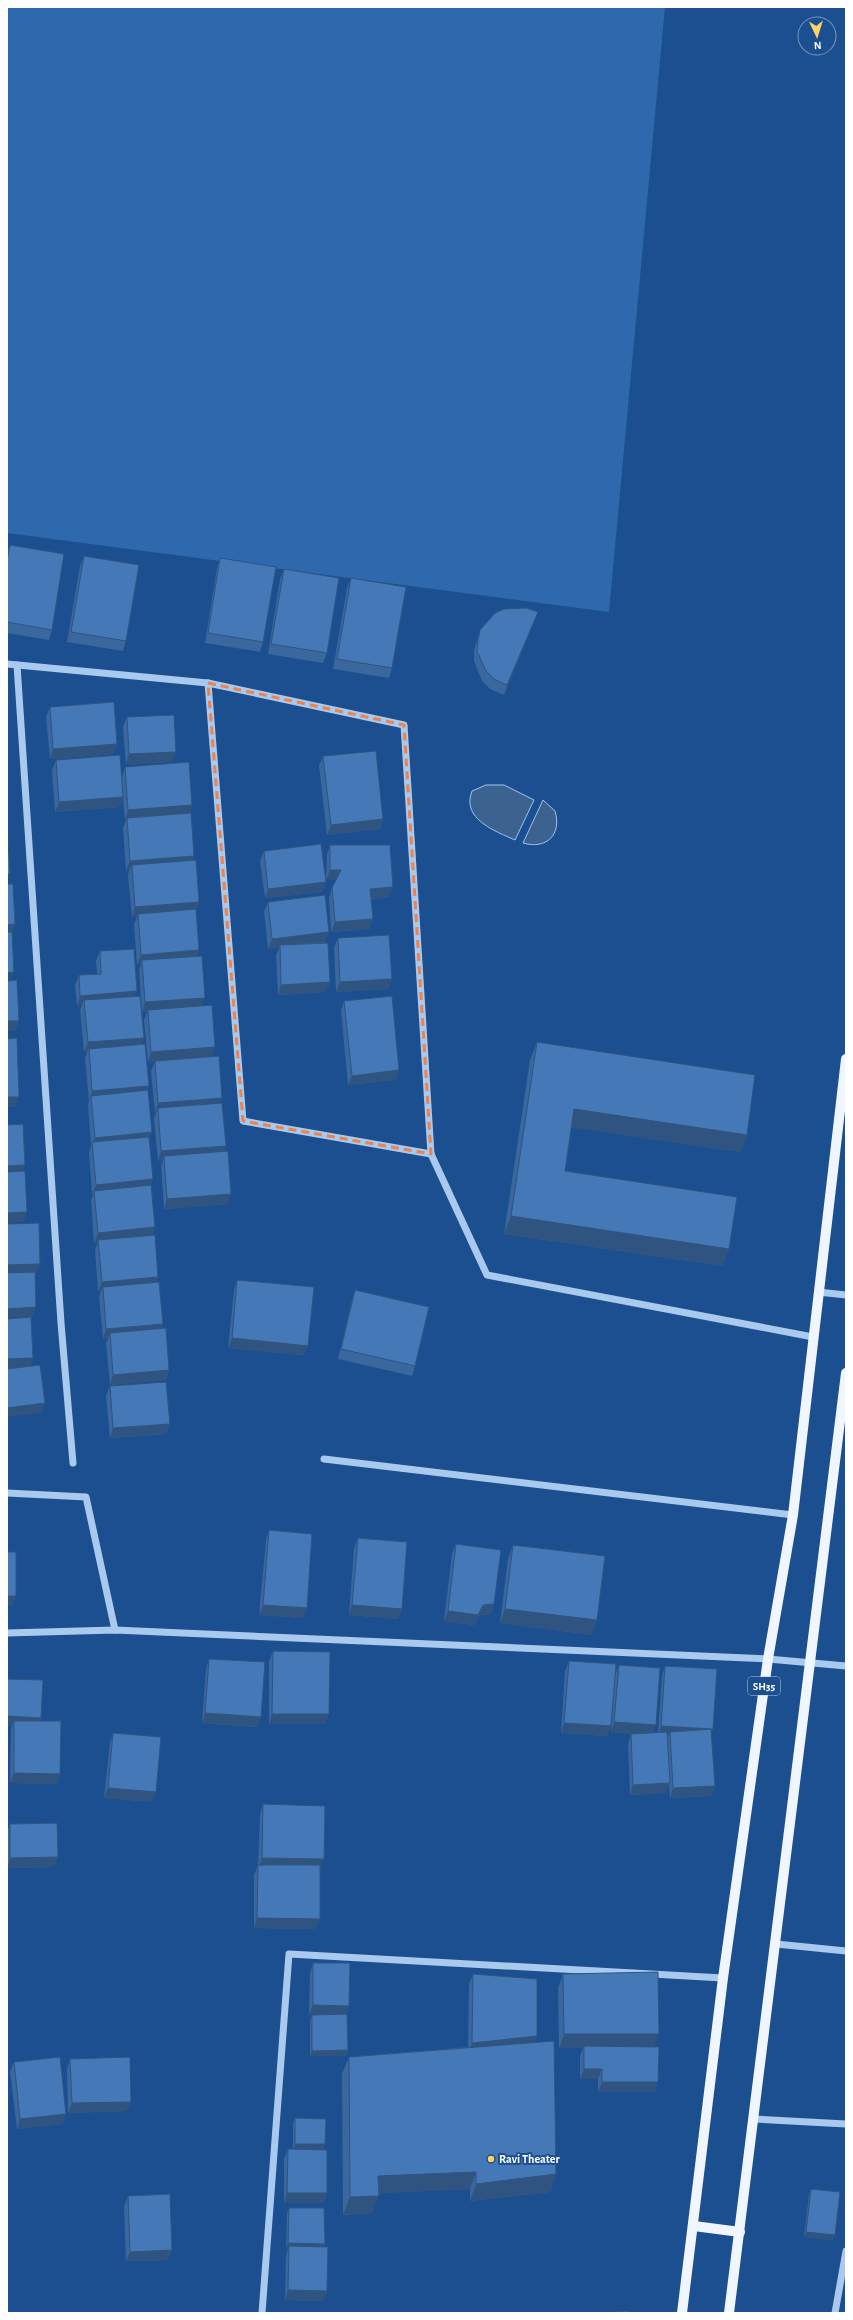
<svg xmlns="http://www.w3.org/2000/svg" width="853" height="2320" viewBox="0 0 853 2320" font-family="'Alegreya Sans',sans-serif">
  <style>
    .green { fill: #2e69ad }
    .water { fill: #3c6290; stroke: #9cc4f0 }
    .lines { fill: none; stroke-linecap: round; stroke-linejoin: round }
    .minor { stroke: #a9c9ee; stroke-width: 7 }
    .major { stroke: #f0f6ff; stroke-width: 10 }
    .wall { fill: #3a679d }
    .shaded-wall { fill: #305480 }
    .building { fill: #4478b7; stroke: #305480 }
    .marked { fill: none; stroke: #ee8249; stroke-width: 3; stroke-dasharray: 8 5; stroke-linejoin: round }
    .poi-dot { fill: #ffd166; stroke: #1b4f8f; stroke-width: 1.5 }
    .labels { text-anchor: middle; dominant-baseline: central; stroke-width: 4; stroke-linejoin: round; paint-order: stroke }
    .shield { fill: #1b4f8f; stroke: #bbcadd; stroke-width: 1 }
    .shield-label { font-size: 11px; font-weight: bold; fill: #fff }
    .poi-label { font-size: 12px; font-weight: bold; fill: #fff; stroke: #1b4f8f; text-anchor: start }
  </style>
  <rect width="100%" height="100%" fill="#1b4f8f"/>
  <path class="green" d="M7 7H665L609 612 7 533Z"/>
  <g class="water">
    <path d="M486 785H504L534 800 515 840C495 831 461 819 472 791Z"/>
    <path d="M543 800 555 811C562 834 547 850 523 843Z"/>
  </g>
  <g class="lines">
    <g class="minor">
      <path d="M7 664 208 683 404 725 431 1154 487 1275 813 1337"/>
      <path d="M17 665 61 1323 73 1463"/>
      <path d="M208 683 243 1121 431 1154"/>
      <path d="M818 1292 846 1295"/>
      <path d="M324 1459 793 1515"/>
      <path d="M7 1493 86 1497 115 1630"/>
      <path d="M7 1633 115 1630 768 1659 846 1666"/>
      <path d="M776 1944 846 1951"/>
      <path d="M753 2119 846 2124"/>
      <path d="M262 2313 289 1954 723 1978"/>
      <path d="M835 2313 846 2251"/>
    </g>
    <g class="major">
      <path d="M694 2226 740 2232"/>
      <path d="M682 2313 723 1978 768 1659 793 1515 846 1059"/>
      <path d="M729 2313 846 1373"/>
    </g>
  </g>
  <g class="wall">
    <path d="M10 545 52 630 49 640 7 633V552Z"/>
    <path d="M84 556 126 641 123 651 67 642 80 566Z"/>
    <path d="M220 558 263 642 260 652 205 643 217 568Z"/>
    <path d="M284 569 327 653 323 663 268 654 280 579Z"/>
    <path d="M351 578 392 668 389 678 333 669 347 588Z"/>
    <path d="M534 622 504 695 490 689 482 681 474 661V650L480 630Z"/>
    <path d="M50 707 114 754 50 759 46 717Z"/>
    <path d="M127 717 172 762 126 764 123 727Z"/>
    <path d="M323 756 383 819 380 829 327 835 319 766Z"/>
    <path d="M56 760 122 777 125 767 192 805 189 814 194 856 192 860 199 902 196 911 199 950 197 956 202 1006 220 1104 226 1146 224 1152 228 1204 164 1209 161 1166 163 1160 158 1161 154 1118 156 1113H155L151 1071 155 1061 148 1062 144 1020 147 1012H142L139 970 141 965H137L134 924 137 917H132L128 875 129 871H126L123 828 126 820H125L123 797 119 807 55 812 52 770Z"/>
    <path d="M330 845 390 897 371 899 373 919 369 929 331 932 329 898 332 888 336 880H326L327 855Z"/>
    <path d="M264 851 326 882 322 892 265 898 260 861Z"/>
    <path d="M268 902 329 932 325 942 326 992 278 995 276 955 279 948 268 949 264 911Z"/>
    <path d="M338 938 392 979 388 989 336 992 334 948Z"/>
    <path d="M100 951 135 996 142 1044 149 1086 147 1090 152 1132 149 1139 150 1185 155 1227 152 1235 156 1282 163 1324 161 1329 169 1370 166 1380 110 1385 106 1343 108 1339H103L99 1297 101 1291 98 1292 95 1250 98 1242 94 1243 91 1200 93 1194H92L89 1152 91 1146 88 1105 89 1101 85 1059 87 1052H84L80 1010 82 1005 77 1006 75 985 79 975 97 974 96 961Z"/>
    <path d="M344 1001 396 1080 348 1085 341 1011Z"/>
    <path d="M537 1042 747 1135 740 1152 571 1127 565 1171 723 1266 504 1234 530 1060Z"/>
    <path d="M237 1280 304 1355 228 1348 234 1290Z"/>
    <path d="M355 1290 415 1366 412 1376 338 1359 352 1300Z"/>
    <path d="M110 1386 170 1424 166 1434 110 1438 106 1396Z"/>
    <path d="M269 1530 303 1618 259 1615 266 1540Z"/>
    <path d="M358 1538 402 1609 398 1619 349 1615 354 1548Z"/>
    <path d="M456 1544 494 1604 491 1614 480 1615 474 1625 444 1621 452 1554Z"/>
    <path d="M513 1545 592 1635 500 1623 508 1559Z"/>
    <path d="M273 1651 325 1724H269V1661Z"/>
    <path d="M209 1659 261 1717 257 1727 202 1723 206 1669Z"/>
    <path d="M569 1661 607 1736 561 1733 565 1671Z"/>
    <path d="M619 1665 653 1733H658L662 1676 665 1666 711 1733 715 1786 711 1796 670 1798 669 1785 666 1793 630 1795 628 1744 631 1734H634L611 1732 615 1675Z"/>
    <path d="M7 1679 41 1718 40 1721 60 1774 57 1784 10 1783 11 1730 12 1726H7Z"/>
    <path d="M113 1733 152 1802 104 1798 110 1743Z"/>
    <path d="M263 1804 320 1868 316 1929 254 1928V1875L258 1865 260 1814Z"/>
    <path d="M10 1824 54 1867 7 1868V1832Z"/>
    <path d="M313 1963 349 2006 346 2014 348 2050 346 2056H310V2020L312 2015H309L310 1973Z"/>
    <path d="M473 1974 535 2042 556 2174 550 2192 470 2201V2189L378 2193 372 2213 343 2215 342 2074 349 2057 468 2047 469 1984Z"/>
    <path d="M563 1974 654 2047 658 2082 654 2092H598V2079H580V2056L583 2048H559L558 1988Z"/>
    <path d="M70 2059 127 2111 68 2113 67 2069Z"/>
    <path d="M14 2062 63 2124 17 2129 10 2072Z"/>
    <path d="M295 2118 325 2144 323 2150 293 2149V2123Z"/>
    <path d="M288 2149 327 2193 323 2203H284V2159Z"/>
    <path d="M811 2189 833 2240 804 2237 809 2194Z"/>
    <path d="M128 2196 168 2260 126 2261 124 2206Z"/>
    <path d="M289 2208 325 2244 324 2246 327 2291 323 2301 285 2300 286 2256 288 2249 286 2248 287 2213Z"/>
  </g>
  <g class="shaded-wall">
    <path d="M538 612 534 622 504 695 507 685Z"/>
    <path d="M117 744 114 754 50 759 53 749Z"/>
    <path d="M176 752 172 762 126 764 129 754Z"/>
    <path d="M123 797 119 807 55 812 59 802Z"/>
    <path d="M192 805 188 815 127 818 126 820H125L128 810Z"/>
    <path d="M383 819 380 829 327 835 331 825Z"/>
    <path d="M194 856 190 866 132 865 129 871H126L130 861Z"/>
    <path d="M330 870H341L338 880H326Z"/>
    <path d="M7 874H10L7 881Z"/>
    <path d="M326 882 322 892 265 898 268 889Z"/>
    <path d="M393 887 390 897 367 899 370 889Z"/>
    <path d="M199 902 196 912 138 914 137 917H132L135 907Z"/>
    <path d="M373 919 369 929 331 932 335 922Z"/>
    <path d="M15 924 12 934 7 935V925Z"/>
    <path d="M329 932 325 942 280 945 279 948 268 949 272 939Z"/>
    <path d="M199 950 195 960H142L141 965H137L141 955Z"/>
    <path d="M14 972 10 982H7V973Z"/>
    <path d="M392 979 388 989 336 992 340 982Z"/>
    <path d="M330 982 326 992 278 995 281 985Z"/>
    <path d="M137 991 133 1001 84 1000 82 1005 77 1006 80 996Z"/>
    <path d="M205 998 201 1008 148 1010 147 1012H142L145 1002Z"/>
    <path d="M7 1021H19L16 1031H7Z"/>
    <path d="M144 1038 140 1048 89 1049 87 1052H84L88 1042Z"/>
    <path d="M215 1047 212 1057 148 1062 151 1052Z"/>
    <path d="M399 1070 396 1080 348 1085 352 1076Z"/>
    <path d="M149 1086 145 1096H91L89 1101 92 1091Z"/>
    <path d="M7 1097H19L15 1107H7Z"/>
    <path d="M222 1098 218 1108H158L156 1113H155L158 1103Z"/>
    <path d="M574 1109 747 1135 740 1152 567 1127Z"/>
    <path d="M152 1132 148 1142 92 1144 95 1138Z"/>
    <path d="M226 1146 222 1156H164L163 1160 158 1161 161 1151Z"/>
    <path d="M25 1165 22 1175H7V1166Z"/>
    <path d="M153 1179 149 1189 94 1191 93 1194H92L96 1185Z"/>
    <path d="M231 1194 228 1204 164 1209 167 1199Z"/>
    <path d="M27 1212 24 1222 7 1223V1213Z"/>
    <path d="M511 1216 729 1249 723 1266 504 1234Z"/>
    <path d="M155 1227 151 1237 98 1240V1242L94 1243 98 1233Z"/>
    <path d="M40 1264 36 1274 7 1275V1265Z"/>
    <path d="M158 1277 155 1287H103L101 1291 98 1292 102 1282Z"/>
    <path d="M36 1307 33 1317 7 1318V1309Z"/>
    <path d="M163 1324 159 1334 110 1333 108 1339H103L106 1329Z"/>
    <path d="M232 1338 308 1346 304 1355 228 1348Z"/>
    <path d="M33 1358 30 1368 7 1369V1359Z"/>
    <path d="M169 1370 166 1380 110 1385 113 1375Z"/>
    <path d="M45 1403 41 1413 7 1417V1408Z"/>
    <path d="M170 1424 166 1434 110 1438 113 1428Z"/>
    <path d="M7 1596H16L12 1606H7Z"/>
    <path d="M494 1604 491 1614 480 1615 474 1625 444 1621 448 1611 483 1605Z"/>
    <path d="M263 1605 307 1608 303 1618 259 1615Z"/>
    <path d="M352 1605 402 1609 398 1619 349 1615Z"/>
    <path d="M505 1609 597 1620 592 1635 500 1623Z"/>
    <path d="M205 1713 261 1717 257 1727 202 1723Z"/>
    <path d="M272 1714H329L325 1724H269Z"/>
    <path d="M7 1716 41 1718 37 1727 14 1721 12 1726H7Z"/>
    <path d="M614 1722 656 1725 652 1735 611 1732Z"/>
    <path d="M564 1723 611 1726 607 1736 561 1733Z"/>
    <path d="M661 1726 713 1729 709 1739 670 1732 668 1736H658Z"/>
    <path d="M14 1773 60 1774 57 1784 10 1783Z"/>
    <path d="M670 1783 666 1793 630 1795 633 1785Z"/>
    <path d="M715 1786 711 1796 670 1798 673 1788Z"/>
    <path d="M108 1788 156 1792 152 1802 104 1798Z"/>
    <path d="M58 1857 54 1867 7 1868 10 1858Z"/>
    <path d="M262 1858 324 1859 320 1869 258 1868Z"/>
    <path d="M257 1918 320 1919 316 1929 254 1928Z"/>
    <path d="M313 2005 349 2006 346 2016 309 2015Z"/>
    <path d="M564 2034H659L654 2048 584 2046 583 2048H559Z"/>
    <path d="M537 2036 534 2045 468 2053 472 2043Z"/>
    <path d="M348 2050 346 2056H310L312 2051Z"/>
    <path d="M584 2069H602L598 2079H580Z"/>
    <path d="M602 2082H658L654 2092H598Z"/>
    <path d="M131 2102 127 2111 68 2113 72 2103Z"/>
    <path d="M66 2114 63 2124 17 2129 20 2119Z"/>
    <path d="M295 2144H325L323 2150 293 2149Z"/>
    <path d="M476 2172 470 2189 371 2194 378 2176Z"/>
    <path d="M556 2174 550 2192 470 2201 476 2184Z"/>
    <path d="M287 2193H327L323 2203H284Z"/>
    <path d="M379 2196 372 2213 343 2215 350 2197Z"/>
    <path d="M806 2232 835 2235 833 2240 804 2237Z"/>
    <path d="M288 2243 325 2244 323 2249 289 2246 288 2249 286 2248Z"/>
    <path d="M172 2250 168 2260 126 2261 130 2252Z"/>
    <path d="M288 2290 327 2291 323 2301 285 2300Z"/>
  </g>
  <g class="building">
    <path d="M10 545 64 554 52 630 7 622V560Z"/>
    <path d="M84 556 139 565 126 641 71 632Z"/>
    <path d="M220 558 276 567 263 642 208 633Z"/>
    <path d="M284 569 339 578 327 653 271 644Z"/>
    <path d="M351 578 406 587 392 668 337 659Z"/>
    <path d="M526 608 538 612 507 685 494 679 486 671 477 651 478 641 480 630 495 613 504 609Z"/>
    <path d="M114 702 117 744 53 749 50 707Z"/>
    <path d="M174 715 176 752 129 754 127 717Z"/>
    <path d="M376 751 383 819 331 825 323 756Z"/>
    <path d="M120 755 123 797 59 802 56 760Z"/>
    <path d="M189 762 192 805 128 810 125 767Z"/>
    <path d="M191 813 194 856 130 861 127 818Z"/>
    <path d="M7 824 10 874H7Z"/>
    <path d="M321 844 326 882 268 889 264 851Z"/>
    <path d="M330 845H390L393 887 370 889 373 919 335 922 332 888 341 870H330Z"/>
    <path d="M196 860 199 902 135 907 132 865Z"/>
    <path d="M7 884H13L15 924 7 925Z"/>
    <path d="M325 895 329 932 272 939 268 902Z"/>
    <path d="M196 909 199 950 141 955 138 914Z"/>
    <path d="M7 932H12L14 972 7 973Z"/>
    <path d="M389 935 392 979 340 982 338 938Z"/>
    <path d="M328 943 330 982 281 985 280 945Z"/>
    <path d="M134 949 137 991 80 996 79 975 101 974 100 951Z"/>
    <path d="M202 956 205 998 145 1002 142 960Z"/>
    <path d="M17 980 19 1021H7V981Z"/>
    <path d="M140 996 144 1038 88 1042 84 1000Z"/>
    <path d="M392 996 399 1070 352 1076 344 1001Z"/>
    <path d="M212 1005 215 1047 151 1052 148 1010Z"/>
    <path d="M17 1038 19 1097H7V1039Z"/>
    <path d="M537 1042 755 1075 747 1135 574 1109 565 1171 737 1197 729 1249 511 1216Z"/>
    <path d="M145 1044 149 1086 92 1091 89 1049Z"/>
    <path d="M219 1056 222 1098 158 1103 155 1061Z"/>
    <path d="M148 1090 152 1132 95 1138 91 1096Z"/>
    <path d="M222 1103 226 1146 161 1151 158 1108Z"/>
    <path d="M23 1124 25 1165 7 1166V1125Z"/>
    <path d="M149 1137 153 1179 96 1185 92 1142Z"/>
    <path d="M228 1151 231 1194 167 1199 164 1156Z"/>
    <path d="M25 1171 27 1212 7 1213V1172Z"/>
    <path d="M151 1185 155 1227 98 1233 94 1191Z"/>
    <path d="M39 1223 40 1264 7 1265V1224Z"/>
    <path d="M155 1235 158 1277 102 1282 98 1240Z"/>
    <path d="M35 1272 36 1307 7 1309V1273Z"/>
    <path d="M237 1280 314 1287 308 1346 232 1338Z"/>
    <path d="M159 1282 163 1324 106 1329 103 1287Z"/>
    <path d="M355 1290 429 1307 415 1366 341 1349Z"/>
    <path d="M31 1317 33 1358 7 1359V1319Z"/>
    <path d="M166 1328 169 1370 113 1375 110 1333Z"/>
    <path d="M40 1365 45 1403 7 1408V1369Z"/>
    <path d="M166 1382 170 1424 113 1428 110 1386Z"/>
    <path d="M269 1530 312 1534 307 1608 263 1605Z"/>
    <path d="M358 1538 407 1542 402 1609 352 1605Z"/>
    <path d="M456 1544 501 1550 494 1604 483 1605 478 1615 448 1611Z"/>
    <path d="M513 1545 605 1556 597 1620 505 1609Z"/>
    <rect x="7" y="1552" width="9" height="44"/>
    <path d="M273 1651 330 1652 329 1714H272Z"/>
    <path d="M209 1659 265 1662 261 1717 205 1713Z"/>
    <path d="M569 1661 616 1664 611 1726 564 1723Z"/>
    <path d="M619 1665 660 1668 656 1725 614 1722Z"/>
    <path d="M665 1666 717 1669 713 1729 661 1726Z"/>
    <path d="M7 1679 43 1680 41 1718 7 1716Z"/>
    <path d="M14 1721H61L60 1774 14 1773Z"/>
    <path d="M711 1729 715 1786 673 1788 670 1732Z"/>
    <path d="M667 1732 670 1783 633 1785 631 1734Z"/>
    <path d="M113 1733 161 1737 156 1792 108 1788Z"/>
    <path d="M263 1804 325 1806 324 1859 262 1858Z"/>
    <path d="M57 1823 58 1857 10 1858V1824Z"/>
    <path d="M258 1865H320V1919L257 1918Z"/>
    <path d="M313 1963H350L349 2006 313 2005Z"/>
    <path d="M658 1972 659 2034H564L563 1974Z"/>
    <path d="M473 1974 537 1979V2036L472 2043Z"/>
    <path d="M347 2014 348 2050 312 2051V2015Z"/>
    <path d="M554 2041 556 2174 476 2184V2172L378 2176 379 2196 350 2197 349 2057Z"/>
    <path d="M584 2046 659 2047 658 2082H602V2069H584Z"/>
    <path d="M60 2057 66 2114 20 2119 14 2062Z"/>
    <path d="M130 2057 131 2102 72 2103 70 2059Z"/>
    <path d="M295 2118 326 2119 325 2144H295Z"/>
    <path d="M288 2149 327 2150V2193H287Z"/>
    <path d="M811 2189 840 2192 835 2235 806 2232Z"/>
    <path d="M170 2194 172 2250 130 2252 128 2196Z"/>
    <path d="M289 2208H324L325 2244 288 2243Z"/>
    <path d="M289 2246 328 2247 327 2291 288 2290Z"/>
    <path d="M628 2311V2313H599Z"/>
  </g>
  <path class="marked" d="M208 683 404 725 431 1154 243 1121Z"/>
  <circle class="poi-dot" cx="491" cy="2159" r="4"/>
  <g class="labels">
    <rect class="shield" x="748" y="1677" width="32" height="18" rx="3"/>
    <g class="shield-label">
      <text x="764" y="1686">SH35</text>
    </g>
    <g class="poi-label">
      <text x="499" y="2159">Ravi Theater</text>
    </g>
  </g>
  <rect width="853" height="2320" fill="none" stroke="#ffffff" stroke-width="16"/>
  <g transform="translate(817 36) rotate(176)"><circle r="19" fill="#1b4f8f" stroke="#7695bc"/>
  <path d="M0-3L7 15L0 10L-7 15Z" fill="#ffd166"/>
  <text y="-6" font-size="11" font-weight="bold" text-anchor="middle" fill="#ffffff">N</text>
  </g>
</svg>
